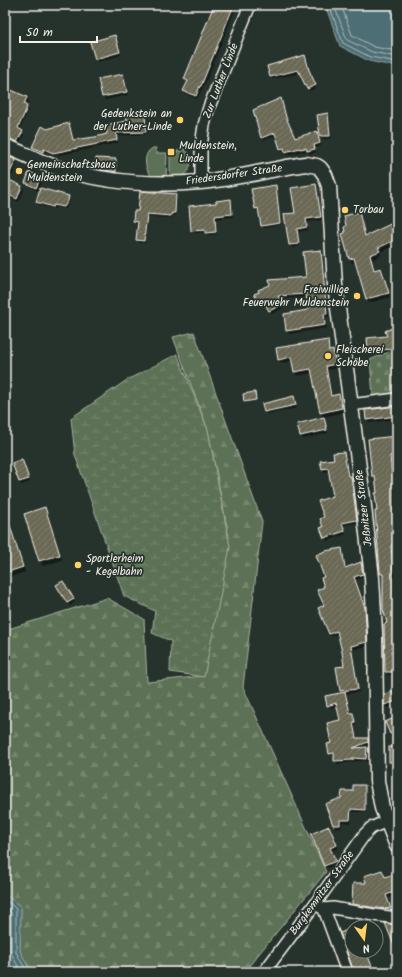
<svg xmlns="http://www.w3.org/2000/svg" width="402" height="977" viewBox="0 0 402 977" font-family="Kalam,sans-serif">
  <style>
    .green { fill: #5c7154; stroke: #a8b19e }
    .forest { fill: url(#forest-firs); stroke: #a8b19e }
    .wetland { fill: url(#wetland-marsh); stroke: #a8b19e }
    .cemetery { fill: url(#cemetery-stones); stroke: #a8b19e }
    .water { fill: #4d6e74; stroke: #90a2a2 }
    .shadow { fill: #0007 }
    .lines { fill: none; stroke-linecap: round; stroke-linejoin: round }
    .shore { stroke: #b1bdba; stroke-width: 1 }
    .building { fill: url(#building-hatch); stroke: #f4f1e8 }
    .minor-casing { stroke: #f4f1e8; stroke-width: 14 }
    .major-casing { stroke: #f4f1e8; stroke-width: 17 }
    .minor { stroke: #26332d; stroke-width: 11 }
    .major { stroke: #26332d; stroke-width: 14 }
    .poi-dot { fill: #ffd166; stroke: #26332d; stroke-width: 1.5 }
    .labels { text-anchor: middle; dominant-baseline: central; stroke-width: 3.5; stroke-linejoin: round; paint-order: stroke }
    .street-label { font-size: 11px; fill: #f4f1e8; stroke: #26332d }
    .poi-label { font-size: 11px; fill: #f4f1e8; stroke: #26332d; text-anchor: start }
  </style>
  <defs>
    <pattern id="forest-firs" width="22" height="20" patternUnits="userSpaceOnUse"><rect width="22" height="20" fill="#5c7154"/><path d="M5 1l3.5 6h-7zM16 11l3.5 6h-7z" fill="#74866d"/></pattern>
    <pattern id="wetland-marsh" width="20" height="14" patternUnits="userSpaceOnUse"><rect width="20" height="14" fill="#5c7154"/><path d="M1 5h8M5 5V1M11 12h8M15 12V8" fill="none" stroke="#74866d"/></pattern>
    <pattern id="cemetery-stones" width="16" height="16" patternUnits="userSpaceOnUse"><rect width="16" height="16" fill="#5c7154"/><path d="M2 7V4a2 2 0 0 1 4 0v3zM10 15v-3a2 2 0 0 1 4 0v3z" fill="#74866d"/></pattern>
    <pattern id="building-hatch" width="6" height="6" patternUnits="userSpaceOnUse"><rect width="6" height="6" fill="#6b6955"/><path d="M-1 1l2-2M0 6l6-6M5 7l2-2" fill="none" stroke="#817f6d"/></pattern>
  </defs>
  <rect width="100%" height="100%" fill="#26332d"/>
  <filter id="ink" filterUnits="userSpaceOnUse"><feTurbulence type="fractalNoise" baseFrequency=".025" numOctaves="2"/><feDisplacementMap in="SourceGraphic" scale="8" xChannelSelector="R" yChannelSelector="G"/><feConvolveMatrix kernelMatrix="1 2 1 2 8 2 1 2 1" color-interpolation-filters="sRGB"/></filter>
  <g filter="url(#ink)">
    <g class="green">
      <path d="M153 148H156V153H167L166 179 153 177C144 171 142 153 153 148Z"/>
      <path d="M182 148C193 152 193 170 183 176 180 178 174 178 170 179V151H182Z"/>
    </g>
    <path class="forest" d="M194 332 262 522 243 687 326 872 244 972H31L20 951 21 907 5 894V630L107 598 144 619 147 682 204 676 229 537 208 430 173 337Z"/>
    <path class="wetland" d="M177 354 208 430 230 547 204 677 170 672 171 641 152 633 155 611 124 596 75 455 71 418 127 380Z"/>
    <path class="cemetery" d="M397 348V392L373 396 370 360Z"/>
    <g class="water">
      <path d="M325 5 397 6V67L369 61 340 46Z"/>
      <path d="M5 894 21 907 20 951 31 972H5Z"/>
    </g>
    <g class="shadow">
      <path d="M216 5H237L207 79 197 99 186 94 185 91 188 83 185 79Z"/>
      <path d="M116 39 121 55 98 62 96 59Z"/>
      <path d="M305 56 310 74 316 88 309 91 301 73 272 79 271 76Z"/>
      <path d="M122 75 128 95 105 100 100 80Z"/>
      <path d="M26 98 29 101 26 106 28 110 20 130 24 135 19 145 5 141V99Z"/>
      <path d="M282 103 288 122 295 139 318 135 321 146 315 148 316 152 310 154 308 151 303 152 302 151 288 155 286 152H283L281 149 277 136 264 140 262 137Z"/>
      <path d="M144 113 146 116 147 134 117 136 118 143 55 156 46 152 45 154 35 150 34 147 47 130 69 124 74 141 108 135 128 122Z"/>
      <path d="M327 115 329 117 331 139H323L321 136 318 116Z"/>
      <path d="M5 156 15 161 17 164 10 181 22 187 24 190 19 202 5 196Z"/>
      <path d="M116 160 117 163V175L98 172 96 168Z"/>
      <path d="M40 178 42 182 38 191 28 186 26 183Z"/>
      <path d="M315 185 317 188 322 220 307 222 308 230 298 232 300 246 292 248 290 245 286 215 296 213Z"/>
      <path d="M275 186 277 189 281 225 264 228 259 211H257L256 208Z"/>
      <path d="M176 195 177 198 176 216 173 215 172 218 148 217 145 243H139L137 240 139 224H136L134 221 139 212Z"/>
      <path d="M68 197 70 200 69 204 65 209 55 207V209L39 205 37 202Z"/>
      <path d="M230 200 232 203 233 217 216 219 217 234 207 235 206 232 194 233 192 230 217 204Z"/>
      <path d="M359 213 361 218 366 237 397 222V244L380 252 381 255 372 260 375 271 380 269 383 273 390 297 369 303 367 299 356 262 352 263 349 259 346 234Z"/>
      <path d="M320 251 322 254 329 317H325L327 328 289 334 287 330 309 311 307 297 279 299 283 308 272 314 266 303 262 306 256 294 307 278Z"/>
      <path d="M397 327V352L371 353 369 350 389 337Z"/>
      <path d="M327 341 329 345 330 351H333L335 355 338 368 328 370 332 396 339 395 344 412 323 417 321 413 313 373 297 376 295 372 293 361 281 363 278 359Z"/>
      <path d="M255 395 256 401 246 403 245 402Z"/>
      <path d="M295 400 297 408 266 414 265 411Z"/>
      <path d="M397 407V419L369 423 367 420 366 411Z"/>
      <path d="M323 418 328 433 303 439 298 424Z"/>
      <path d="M397 437V458H391L393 475 397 474V573L395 574 397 589V675H387L386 672 388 623 384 577 382 574 378 511V494L376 479H375L373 476Z"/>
      <path d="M344 453 349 477H351L352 480 358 523 342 525 346 534 327 541 321 528 324 527 326 518 334 497 330 471 324 472 321 462 335 459Z"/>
      <path d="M22 461 30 482 21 485 19 482Z"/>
      <path d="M45 508 48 514 62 560 43 566 40 561 26 514Z"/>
      <path d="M5 512 8 517 25 572 7 578 5 575Z"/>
      <path d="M341 549 346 569 361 563 362 566 364 577 355 580 366 612 368 646 352 650 359 692 345 694 350 714H352L354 717 356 725 353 726 357 739H367L369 745 361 748H366L368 752V761H354V762L337 764 335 756H332L330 753 341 720 337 706 330 708 328 705 342 694 337 668 346 667 339 634 331 636 330 633 325 606V577Z"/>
      <path d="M62 582 75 602 70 606 57 586Z"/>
      <path d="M397 691V705L387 708 385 705V695Z"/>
      <path d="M397 719V735L393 737 391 733Z"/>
      <path d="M397 748V765H392L390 762Z"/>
      <path d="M364 786 366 789V812H352L351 823 342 822 341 828H336L334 825 354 792Z"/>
      <path d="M397 796V814L396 811H394L392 808 391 797Z"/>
      <path d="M330 830 338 848 331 851 336 864 327 868 312 834Z"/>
      <path d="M397 874V895L387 898 392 912 355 907 353 904 368 884Z"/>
      <path d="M352 930V951H367L374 972H355L341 933Z"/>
      <path d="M300 965 309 972H294Z"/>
      <path d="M397 965V972H394L392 966Z"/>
    </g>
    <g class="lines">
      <g class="shore">
        <path d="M329 5 343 43 370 57 397 62"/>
        <path d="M334 5 347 40 372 52 397 57"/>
        <path d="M341 5 352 35 374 47 397 51"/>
        <path d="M5 899 16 909V952L27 972"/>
        <path d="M5 906 11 912V953L21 972"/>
      </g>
    </g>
    <g class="building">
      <path d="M214 5H234L201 86H200L196 96 183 91 188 81 184 79Z"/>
      <path d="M115 35 120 52 95 59 90 42Z"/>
      <path d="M305 55 309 70 316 85 307 89 298 70 270 77 267 66Z"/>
      <path d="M123 74 127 92 102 97 98 79Z"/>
      <path d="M9 89 27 97 24 104 27 106 26 110 18 128 23 131 17 142 5 137V97Z"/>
      <path d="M281 98 286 117 295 138 317 131 320 143 314 145 315 149 307 151 306 148 300 149V148L285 152 284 148 280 149 275 133 261 138 253 110Z"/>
      <path d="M145 112 146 132 116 133 117 140 53 153 44 149 43 152 32 147 42 126 47 129 69 123 73 140 95 137 107 134 105 125 127 121 126 113Z"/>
      <path d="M328 113 330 136H320L317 115Z"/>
      <path d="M5 155 16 160 7 179 22 186 17 199 5 193Z"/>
      <path d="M96 158 116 159V172L95 168Z"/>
      <path d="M29 172 41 177 36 188 25 183Z"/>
      <path d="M316 184 321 217 306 219 307 227 297 229 299 244 289 245 284 214 295 213 291 188Z"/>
      <path d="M276 185 280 223 261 226 258 208 255 209 251 189Z"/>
      <path d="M40 188 69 196 68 201 64 207 54 205 53 207 36 202Z"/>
      <path d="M140 191 176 194 175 213H172L171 216 147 214 144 241 136 240 138 222 133 221 134 211H138Z"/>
      <path d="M231 199 232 214 215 216 216 232 205 233V230L191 231 189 206 216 203V201Z"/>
      <path d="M359 212 365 236 397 221V239L378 248 380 251 370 255 374 270 381 268 389 293 366 299 354 258 349 259 342 234 345 233 344 227 346 226 344 216Z"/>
      <path d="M321 250 327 314H324L325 325 286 331 284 314 308 310 306 294 278 296 282 305 269 311 263 301 259 303 254 294 259 292 258 290 270 285 269 280 306 277 303 252Z"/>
      <path d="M397 326V358L393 349 368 351 367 338 387 336 385 331Z"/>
      <path d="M328 340 329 351 333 350 336 364 326 366 331 396 339 394 342 408 320 413 311 369 294 372 291 357 278 360 276 348Z"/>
      <path d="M255 392 256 400 244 402 243 394Z"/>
      <path d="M294 396 296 405 264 412 262 404Z"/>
      <path d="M397 406V416L366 420 365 410Z"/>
      <path d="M324 417 327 430 300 436 297 424Z"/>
      <path d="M397 436V455L390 456 392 474 397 473V516L394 517 397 542H393V545L391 546 395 588H397V672H385L384 624 387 623 383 609V574H381L380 572 375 511H377L375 493H377L375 476H372L368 439Z"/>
      <path d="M344 452 348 476H351L357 520 342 523 345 531 324 538 320 528 323 527 320 519 324 517 318 501 333 496 328 468 322 469 320 461 334 459 333 453Z"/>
      <path d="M22 459 29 479 19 482 12 463Z"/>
      <path d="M45 507 60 555 39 561 24 514Z"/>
      <path d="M5 516H7L23 567 5 573Z"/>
      <path d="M342 548 345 568 361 562 363 574 354 577 365 608 367 642 351 646 358 689 340 691 336 667 344 666 342 652 337 631 329 634 318 608 324 605 317 590 324 587 321 578 324 577 316 555 325 551Z"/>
      <path d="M63 581 74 599 67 603 56 585Z"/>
      <path d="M397 690V701L384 705V694Z"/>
      <path d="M345 692 350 713H353L355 722 353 723 356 738H368V742L353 748 367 747 366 759 353 758V760L334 761V753L329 754 327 744 331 743 327 723 340 720 336 703 327 706 325 696Z"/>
      <path d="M397 717V731L390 734 385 722Z"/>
      <rect x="389" y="747" width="8" height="15"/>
      <path d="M353 785H365V810L351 809 350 820H340V825H333L325 804 341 798 342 791H353Z"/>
      <path d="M329 826 337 845 330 848 336 861 324 866 311 834Z"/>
      <path d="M382 870 385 877 397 873V891L386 895 391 909 377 908 352 904 353 883H366L364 876Z"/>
      <path d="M385 923 397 925V953Z"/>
      <path d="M352 928V951H366L373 969 363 972H354L340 933Z"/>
    </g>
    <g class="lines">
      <g class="minor-casing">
        <g id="minor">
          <path d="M201 182V146L204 125 209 107 250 5"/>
          <path d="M350 405 397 399"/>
          <path d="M315 904 324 909 347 972"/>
          <path d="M324 909 333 908 374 915 397 918"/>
          <path d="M264 972 315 904 365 834 371 828 387 821"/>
        </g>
      </g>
      <g class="major-casing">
        <path id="major" d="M5 146C23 153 40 162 58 168 103 182 154 186 200 182 236 179 270 169 306 164L317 166 320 168 325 175 329 186 335 285 363 498 372 578 375 633 377 781 382 808 397 846"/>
      </g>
      <use href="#minor" class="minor"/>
      <use href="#major" class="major"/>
    </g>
  </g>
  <g class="poi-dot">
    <circle cx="180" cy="120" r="4"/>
    <rect x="167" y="148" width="8" height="8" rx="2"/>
    <circle cx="19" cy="171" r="4"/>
    <circle cx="345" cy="210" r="4"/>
    <circle cx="357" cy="296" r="4"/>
    <circle cx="328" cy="356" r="4"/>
    <circle cx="78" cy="565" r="4"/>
  </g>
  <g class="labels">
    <g class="street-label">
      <text transform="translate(221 81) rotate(-69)">Zur Luther Linde</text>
      <text transform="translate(234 175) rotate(-8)">Friedersdorfer Straße</text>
      <text transform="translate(364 508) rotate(-97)">Jeßnitzer Straße</text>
      <text transform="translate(322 893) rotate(-54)">Burgkemnitzer Straße</text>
    </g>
    <g class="poi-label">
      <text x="172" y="114" text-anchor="end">Gedenkstein an<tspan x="172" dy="13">der Luther-Linde</tspan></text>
      <text x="179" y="146">Muldenstein,<tspan x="179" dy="13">Linde</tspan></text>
      <text x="27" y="165">Gemeinschaftshaus<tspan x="27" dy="13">Muldenstein</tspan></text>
      <text x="353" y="210">Torbau</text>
      <text x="349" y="290" text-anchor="end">Freiwillige<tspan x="349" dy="13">Feuerwehr Muldenstein</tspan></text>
      <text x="336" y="350">Fleischerei<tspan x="336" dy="13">Schöbe</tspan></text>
      <text x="86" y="559">Sportlerheim<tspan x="86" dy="13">- Kegelbahn</tspan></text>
    </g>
  </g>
  <rect width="402" height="977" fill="none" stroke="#26332d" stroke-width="20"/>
  <rect x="10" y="10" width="382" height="957" fill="none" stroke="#f4f1e8" stroke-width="1.5" filter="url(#ink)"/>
  <g transform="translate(364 939) rotate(166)"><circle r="19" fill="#26332d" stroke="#787f78"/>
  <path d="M0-3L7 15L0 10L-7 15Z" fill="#ffd166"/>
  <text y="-6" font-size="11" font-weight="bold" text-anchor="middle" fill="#f4f1e8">N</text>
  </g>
  <path d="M20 36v6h77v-6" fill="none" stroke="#f4f1e8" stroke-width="2"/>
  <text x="26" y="36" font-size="12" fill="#f4f1e8" stroke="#26332d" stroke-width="3" paint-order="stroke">50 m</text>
</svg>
